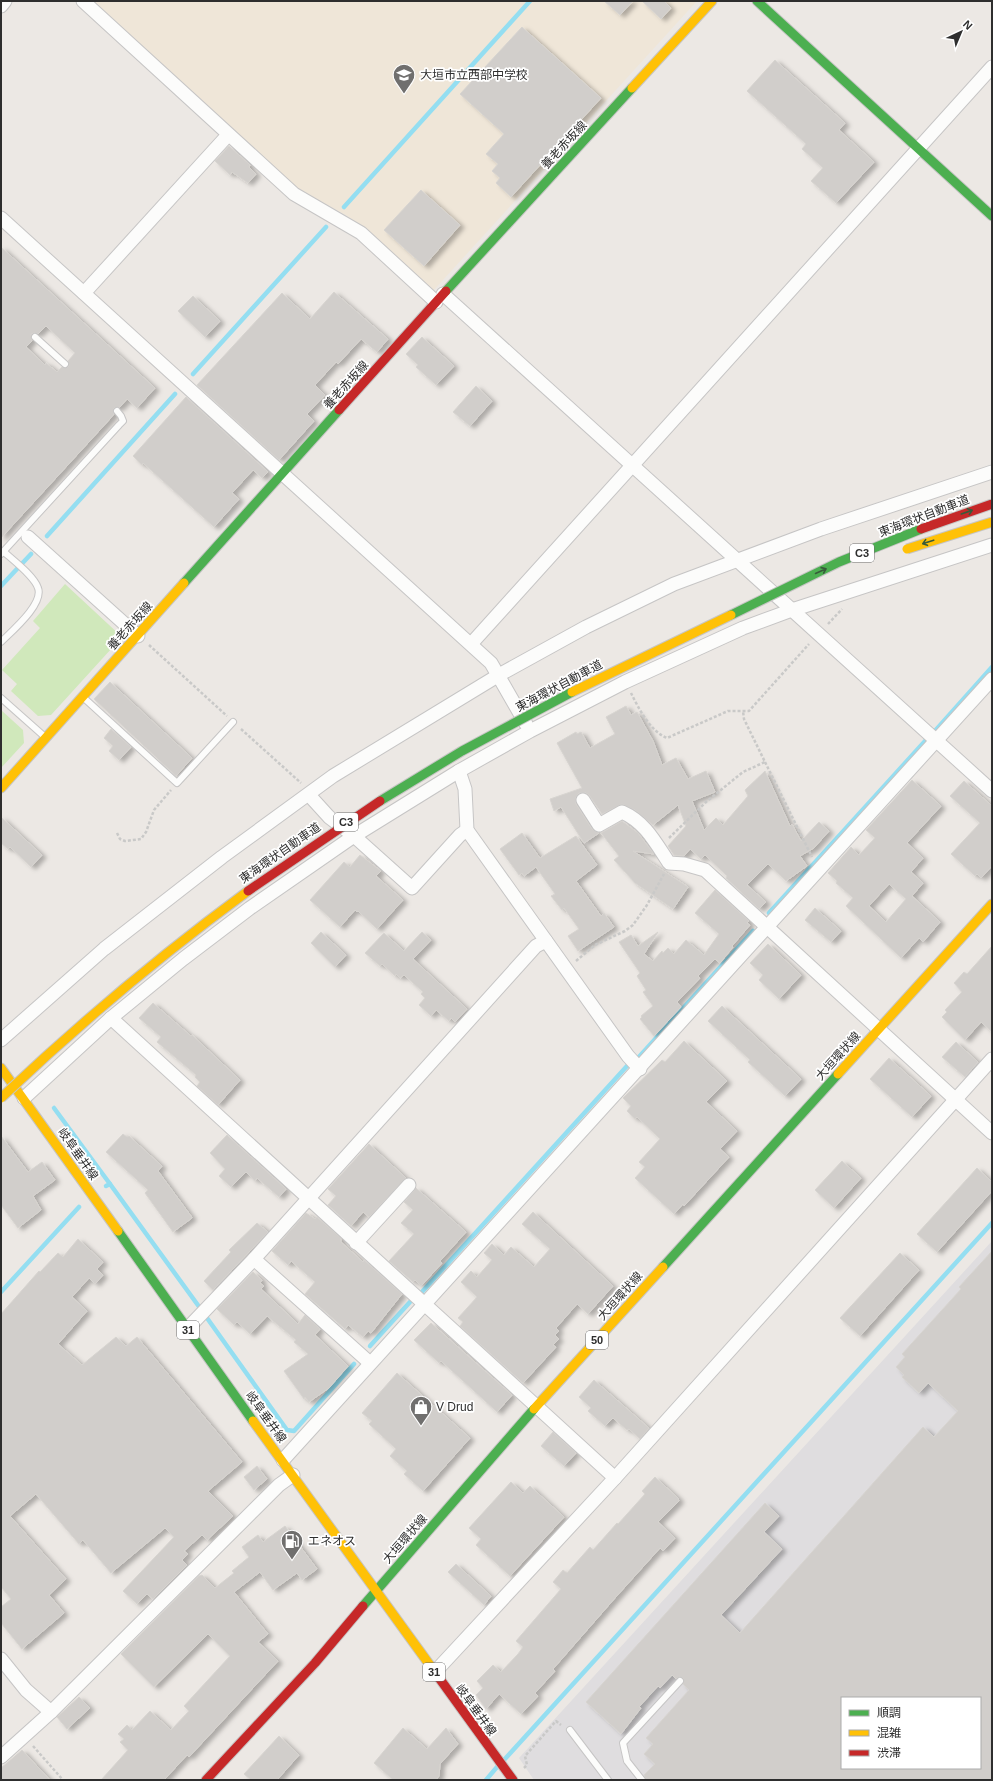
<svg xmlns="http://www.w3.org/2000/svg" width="993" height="1781" viewBox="0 0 993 1781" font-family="Helvetica,'Noto Sans JP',sans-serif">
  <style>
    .industrial { fill: #dfdddf; fill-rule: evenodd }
    .education { fill: #efe6d8 }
    .green { fill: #d0e8bb }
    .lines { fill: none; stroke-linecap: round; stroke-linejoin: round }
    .stream { stroke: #94def1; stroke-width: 4.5 }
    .building { fill: #d1cecb; stroke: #d7d4d0; fill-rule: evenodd; filter: url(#shadow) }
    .lane-casing { stroke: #c6c5c5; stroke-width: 8 }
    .street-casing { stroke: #c6c5c5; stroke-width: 15 }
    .fast-casing { stroke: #c6c5c5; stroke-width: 11 }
    .slow-casing { stroke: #c6c5c5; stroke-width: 11 }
    .jam-casing { stroke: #c6c5c5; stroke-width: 11 }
    .path { stroke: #c9c9c8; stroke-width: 2.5; stroke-dasharray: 3 2; stroke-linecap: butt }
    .lane { stroke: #fcfcfb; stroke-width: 6 }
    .street { stroke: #fcfcfb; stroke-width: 13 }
    .fast { stroke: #4caf50; stroke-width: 9 }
    .slow { stroke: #ffc107; stroke-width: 9 }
    .jam { stroke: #c62828; stroke-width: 9 }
    .fast-bridge-casing { stroke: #c6c5c4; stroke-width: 11; stroke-linecap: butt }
    .slow-bridge-casing { stroke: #c6c5c4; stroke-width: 11; stroke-linecap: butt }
    .jam-bridge-casing { stroke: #c6c5c4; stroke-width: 11; stroke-linecap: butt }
    .fast-bridge { stroke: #4caf50; stroke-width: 9 }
    .slow-bridge { stroke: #ffc107; stroke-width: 9 }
    .jam-bridge { stroke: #c62828; stroke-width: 9 }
    .oneway { stroke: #385b3a }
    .labels { text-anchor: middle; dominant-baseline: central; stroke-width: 3.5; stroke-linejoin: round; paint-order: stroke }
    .shield { fill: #fff; stroke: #6d6d6d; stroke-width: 1 }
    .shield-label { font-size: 11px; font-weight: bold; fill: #2e2e2e }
    .poi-label { font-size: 12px; fill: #2e2e2e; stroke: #fff; text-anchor: start }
    .street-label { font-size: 12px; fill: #2e2e2e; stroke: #fff }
  </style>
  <defs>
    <filter id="shadow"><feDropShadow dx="4.5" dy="2.5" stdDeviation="2" flood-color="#0004"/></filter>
  </defs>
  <rect width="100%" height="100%" fill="#ece8e4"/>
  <path class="industrial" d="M992 1241V1780H534L519 1758ZM842 1698H980V1768H842Z"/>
  <path class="education" d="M93 1H697L433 291 364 229 349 217 298 189Z"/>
  <g class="green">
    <path d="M65 584 122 637 51 715 38 716 11 691 17 684 2 670 40 628 33 621Z"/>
    <path d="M1 710 23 730 24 743 1 768Z"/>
  </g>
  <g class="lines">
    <g class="stream">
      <path d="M344 207 530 1"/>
      <path d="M193 374 326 227"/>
      <path d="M47 536 175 394"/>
      <path d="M1 586 31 554"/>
      <path d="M934 732 992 667"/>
      <path d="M769 913 926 740"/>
      <path d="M638 1058 753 931"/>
      <path d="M54 1108 110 1184 106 1186"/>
      <path d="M110 1184 200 1308"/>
      <path d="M1 1292 79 1207"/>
      <path d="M421 1293 627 1066"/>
      <path d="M207 1318 287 1430 294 1431 354 1364"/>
      <path d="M370 1346 410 1302"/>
      <path d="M504 1760 992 1223"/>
      <path d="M486 1780 497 1767"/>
    </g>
  </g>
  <g class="building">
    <path d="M604 1H633L620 15Z"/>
    <path d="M642 1H664L671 8 661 19Z"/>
    <path d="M522 27 601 98 511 197 496 183 500 178 492 171 498 164 486 154 504 134 460 94Z"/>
    <path d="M775 60 845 123 839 130 874 162 836 203 811 181 823 168 802 149 806 144 747 91Z"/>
    <path d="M229 146 250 165 249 167 256 174 248 183 232 172 230 175 215 161Z"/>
    <path d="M421 190 460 225 424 266 384 230Z"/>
    <path d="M1 247 155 388 137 408 127 399 120 407 114 408V414L109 420 1 538ZM46 326 75 353 68 361 69 365 68 367H62L57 372 46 363 45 365 26 347 32 341 31 334 34 333 38 334Z"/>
    <path d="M334 292 388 339 377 352 361 339 338 364 336 362 315 385 325 395 307 414 314 421 279 460 197 385 282 293 310 319Z"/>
    <path d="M193 296 220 321 205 337 178 311Z"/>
    <path d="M422 337 454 366 436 385 416 367 418 365 406 354Z"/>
    <path d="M476 386 492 401 470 426 453 412Z"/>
    <path d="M186 397 268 472 262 478 253 470 232 493 239 499 214 527 143 463 142 465 133 456Z"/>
    <path d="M110 682 192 758 176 776 94 699Z"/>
    <path d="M626 706 631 715 637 712 653 741 662 765 676 758 688 779 706 771 715 792 692 801 704 830 716 818 723 825 748 796 745 790 765 771 790 826 792 824 801 841 819 822 829 831 814 848 800 856 807 866 786 881 768 864 747 885 766 902 759 909 726 878 727 876 705 855 701 859 690 849 684 856 674 855 668 846 686 826 678 805 653 825 635 810 622 804 602 814 589 795 586 793H579L576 797V804L592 829 599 833 584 843 561 807 554 811 550 799 582 788 557 743 576 732 577 734 581 732 590 748 615 734 606 717Z"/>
    <path d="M111 729 131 747 119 760 109 751 113 746 104 738Z"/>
    <path d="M912 780 941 806 907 843 923 858 911 872 923 883 912 896 940 922 923 942 919 938 901 958 846 906 853 898 836 883 837 881 828 873 851 847 859 855 875 838 866 830ZM889 884 906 899 886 922 869 906Z"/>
    <path d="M964 781 992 806V866L981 878 977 874 975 876 951 854 980 823 950 796Z"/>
    <path d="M1 817 42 855 31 867 10 847 8 849 1 843Z"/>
    <path d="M622 821 638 833 654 854 633 851 688 887 673 909 635 883 614 860 619 856 601 833Z"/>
    <path d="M522 833 540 858 576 836 597 865 576 881 601 916 604 913 614 927 578 951 568 936 579 929 564 908 562 910 551 896 555 894 536 867 524 876 522 873 519 875 500 849Z"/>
    <path d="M360 855 381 871 376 876 403 900 377 929 358 911 357 912 355 910 340 927 310 900 344 862 350 867Z"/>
    <path d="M715 890 749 921 747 923 750 925 732 946 733 947 720 963 715 959 698 976 700 978 677 1002 681 1007 654 1036 640 1019 642 1017 641 1016 653 1006 643 992 646 990 637 976 640 973 619 942 631 935 638 946 658 932 644 954 653 961 662 951 663 953 668 948 674 954 686 940 704 955 719 934 695 913Z"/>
    <path d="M815 908 841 931 831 942 805 920Z"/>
    <path d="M321 932 346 955 335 967 311 943Z"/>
    <path d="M422 932 431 940 413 959 467 1009 455 1022 451 1018 449 1021 436 1010 431 1016 419 1005 425 998 421 994 423 992 404 975 400 978 396 974 395 976 382 964 380 966 365 953 384 933 404 951Z"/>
    <path d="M768 944 801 975 779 999 759 980 763 975 750 963Z"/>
    <path d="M992 946V1032L981 1022 965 1040 942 1017 947 1012 945 1010 962 992 954 983 964 972 967 974Z"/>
    <path d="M153 1003 191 1036 192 1035 240 1080 218 1105 197 1086 200 1082 195 1077 196 1075 157 1042 161 1037 139 1018Z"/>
    <path d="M722 1006 801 1079 785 1096 748 1062 750 1060 708 1021Z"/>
    <path d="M684 1041 727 1081 706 1102 737 1131 720 1149 729 1157 684 1206 683 1204 674 1214 635 1178 645 1167 639 1162 660 1139 637 1117 635 1119 627 1111 631 1106 623 1098 662 1060 665 1062Z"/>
    <path d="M956 1042 978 1062 965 1077 942 1057Z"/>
    <path d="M889 1058 931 1096 912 1117 870 1079Z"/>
    <path d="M123 1134 127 1137 129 1136 162 1166 158 1171 191 1216 192 1218 173 1232 145 1193 148 1190 106 1152Z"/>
    <path d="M227 1135 286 1189 279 1197 257 1178 255 1181 246 1172 231 1187 219 1176 225 1169 210 1153Z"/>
    <path d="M1 1136 28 1172 42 1162 55 1180 33 1196 41 1210 18 1228 1 1205Z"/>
    <path d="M369 1144 406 1178 369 1217 363 1212 351 1226 328 1205 336 1196 328 1189Z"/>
    <path d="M842 1161 861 1178 834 1208 815 1190Z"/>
    <path d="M977 1168 992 1182V1191L937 1252 917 1234Z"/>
    <path d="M416 1188 466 1232 440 1261 442 1263 421 1286 415 1280 413 1282 389 1261 414 1234 401 1223 413 1210 404 1202Z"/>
    <path d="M533 1212 613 1286 588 1314 577 1304 556 1328 559 1331 555 1335 559 1339 553 1345 556 1347 523 1383 460 1326 463 1322 458 1318 477 1297 461 1282 471 1271 477 1277 492 1260 484 1253 492 1244 504 1255 511 1247 534 1267 550 1249 522 1224Z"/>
    <path d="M306 1213 315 1219 317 1217 341 1238V1242L363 1262 364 1260 402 1294 371 1333 368 1331 363 1337 348 1325 345 1329 305 1294 315 1282 291 1261 288 1265 272 1251Z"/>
    <path d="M257 1223 268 1232 213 1290 204 1281 231 1252 229 1250Z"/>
    <path d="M78 1239 103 1262 97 1269 103 1275 95 1284 89 1278 72 1297 87 1311 58 1344 82 1365 116 1337 126 1346 137 1337 242 1462 208 1491 233 1516 207 1540 202 1535 184 1551 188 1554 182 1560 187 1565 153 1599 147 1594 137 1604 123 1591 174 1537 165 1528 111 1573 83 1540 79 1544 36 1494 10 1516 66 1579 49 1595 64 1613 22 1649 1 1623V1607L11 1599 1 1587V1314L39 1271 40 1272 58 1253 63 1257Z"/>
    <path d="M992 1251V1780H646L644 1775 655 1764 644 1754 653 1744 646 1738 689 1690 683 1684V1678L679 1677 676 1679 672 1675 660 1688 658 1686 639 1707 641 1708 621 1734 586 1702 765 1503 779 1516 764 1532 782 1549 721 1615 740 1633 923 1427 934 1437 958 1411 928 1383 919 1393 902 1377 904 1375 896 1367 905 1357 902 1354 961 1289 959 1287ZM842 1698H980V1768H842Z"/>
    <path d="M900 1253 919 1270 860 1336 840 1318Z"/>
    <path d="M253 1272 262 1280 260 1283 264 1286 261 1289 298 1324 305 1315 320 1329 315 1335 348 1366 329 1388 309 1402 305 1397 304 1399 284 1371 308 1354 294 1342 296 1340 267 1316 250 1334 237 1322 234 1325 217 1309Z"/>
    <path d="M431 1323 512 1395 497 1412 441 1361 439 1363 414 1340Z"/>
    <path d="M397 1373 470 1438 423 1491 404 1474 407 1471 390 1456 396 1449 369 1424 372 1421 362 1413Z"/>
    <path d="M594 1380 649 1428 640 1439 629 1429 627 1430 613 1418 605 1426 588 1411 591 1408 579 1397Z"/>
    <path d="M553 1432 576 1453 564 1466 541 1446Z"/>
    <path d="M257 1466 267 1479 254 1490 244 1477Z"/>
    <path d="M655 1477 678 1498 679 1501 658 1522 675 1538 663 1551 660 1548 615 1598 553 1669 555 1671 535 1693 538 1696 521 1714 499 1694 486 1709 476 1695 483 1688 477 1681 493 1665 501 1672 518 1654 523 1647 516 1641 561 1589 553 1582 563 1570 567 1573 590 1547 593 1550 617 1523 618 1524 645 1494 642 1491Z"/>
    <path d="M511 1482 523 1493 530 1486 564 1517 510 1576 476 1545 481 1539 469 1528Z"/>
    <path d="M285 1526 317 1569 302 1580 297 1573 273 1590 260 1572 234 1592 268 1634 258 1642 278 1661 189 1757 187 1755 164 1780H101L128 1750 120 1742 124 1739 118 1734 127 1725 132 1730 150 1711 171 1730 189 1711 184 1706 230 1656 208 1634 154 1687 121 1654 199 1576 202 1575 215 1588 234 1573 232 1571 249 1557 242 1547 258 1535 263 1542Z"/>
    <path d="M456 1564 491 1596 484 1605 448 1572Z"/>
    <path d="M79 1697 90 1708 67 1729 57 1717Z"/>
    <path d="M403 1728 427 1749 446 1728 458 1744 440 1764 439 1776 436 1780H393L374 1763Z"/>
    <path d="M279 1736 299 1755 277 1780H251L244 1774Z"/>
    <path d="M22 1750 50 1780H1V1768Z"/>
  </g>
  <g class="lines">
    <g class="lane-casing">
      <g id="lane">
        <path d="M35 337 65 364"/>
        <path d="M1 554 119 425 123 421 121 416 117 411"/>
        <path d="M1 642C12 631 44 604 38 588 34 576 13 560 4 552"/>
        <path d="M1 698 45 737"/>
        <path d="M84 698 177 783 233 722"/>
        <path d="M570 1730 608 1780"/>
        <path d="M642 1780 627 1761 623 1743 680 1681"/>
      </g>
    </g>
    <g class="street-casing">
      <g id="street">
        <path d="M83 1 294 194 361 233 436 302"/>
        <path d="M1 6 5 1"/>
        <path d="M1 218 491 663 526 724"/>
        <path d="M84 293 228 135"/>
        <path d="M443 294 992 791"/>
        <path d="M28 537 138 636"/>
        <path d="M471 644 992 67"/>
        <path d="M459 771 465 789 467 830 628 1056 640 1069"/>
        <path d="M309 795 329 817 354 836 412 888 460 835 467 830"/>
        <path d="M583 800 599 825 622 812C645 822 655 842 669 863L684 864 705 870 992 1133"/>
        <path d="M111 1018 615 1478"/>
        <path d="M1 1040 104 949 222 857 333 776 499 675 586 627 674 584 821 529 992 472"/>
        <path d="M24 1098 111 1018 183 959 250 908 354 836 459 771 530 731 625 682 743 628 792 610 992 545"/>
        <path d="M356 1243 409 1185"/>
        <path d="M254 1259 370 1363"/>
        <path d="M187 1329 254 1259 536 946 546 941"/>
        <path d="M283 1460 992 679"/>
        <path d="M1 1659 26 1690 51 1712"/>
        <path d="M434 1673 615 1478 992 1059"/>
        <path d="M1 1757 51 1712 279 1485 293 1475"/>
      </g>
    </g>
    <g class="fast-casing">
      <g id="fast">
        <path d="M757 1 992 216"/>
        <path d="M446 291 632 88"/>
        <path d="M184 583 339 410"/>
        <path d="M118 1231 253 1421"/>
        <path d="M663 1267 838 1074"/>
        <path d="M363 1606 534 1409"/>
      </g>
    </g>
    <g class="slow-casing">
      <g id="slow">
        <path d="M632 88 712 1"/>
        <path d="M1 788 184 583"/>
        <path d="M1 1068 118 1231"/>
        <path d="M838 1074 992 904"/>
        <path d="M534 1409 663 1267"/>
        <path d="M253 1421 437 1675"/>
      </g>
    </g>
    <g class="jam-casing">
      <g id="jam">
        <path d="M339 410 446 291"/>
        <path d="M437 1675 513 1780"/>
        <path d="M206 1780 315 1663 363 1606"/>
      </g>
    </g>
    <g class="path">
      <path d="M828 624 842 609"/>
      <path d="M149 645 227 716"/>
      <path d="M631 693C639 709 650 731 667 738L728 711H749L809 644"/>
      <path d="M241 729 301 783"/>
      <path d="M765 762 812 857"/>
      <path d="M117 833 120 839 125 841 141 839 146 832 154 810 171 790"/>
      <path d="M669 838 706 802 743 772 765 762 744 719 743 711"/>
      <path d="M576 961 595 945 625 931 633 925 647 905 664 874"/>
      <path d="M33 1746 63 1780"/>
      <path d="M524 1768 527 1765 525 1756 556 1721 561 1725"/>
    </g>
    <use href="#lane" class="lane"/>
    <use href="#street" class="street"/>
    <use href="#fast" class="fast"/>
    <use href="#slow" class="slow"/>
    <use href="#jam" class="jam"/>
    <g class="fast-bridge-casing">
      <g id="fast-bridge">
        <path d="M731 615 839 562 921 529"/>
        <path d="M380 801 462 751 572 692"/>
      </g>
    </g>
    <g class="slow-bridge-casing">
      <g id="slow-bridge">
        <path d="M907 549 992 522"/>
        <path d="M572 692 731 615"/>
        <path d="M1 1098C79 1024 161 955 248 891"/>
      </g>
    </g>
    <g class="jam-bridge-casing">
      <g id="jam-bridge">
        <path d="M921 529 992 504"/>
        <path d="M248 891 380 801"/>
      </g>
    </g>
    <use href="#fast-bridge" class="fast-bridge"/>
    <use href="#slow-bridge" class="slow-bridge"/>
    <use href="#jam-bridge" class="jam-bridge"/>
  </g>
  <defs><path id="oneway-shaft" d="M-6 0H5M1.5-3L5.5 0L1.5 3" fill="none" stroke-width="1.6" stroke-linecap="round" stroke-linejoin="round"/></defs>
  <g class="oneway">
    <use href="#oneway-shaft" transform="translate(967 512) rotate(-19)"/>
    <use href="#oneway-shaft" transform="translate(928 542) rotate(162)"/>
    <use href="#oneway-shaft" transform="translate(821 571) rotate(-24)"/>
  </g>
  <defs>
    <g id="school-pin" transform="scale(1.15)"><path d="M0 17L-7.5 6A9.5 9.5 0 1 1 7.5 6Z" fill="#706f6e" stroke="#fff"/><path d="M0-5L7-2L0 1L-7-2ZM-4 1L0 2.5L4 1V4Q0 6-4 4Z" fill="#fff"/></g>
    <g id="shop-pin" transform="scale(1.15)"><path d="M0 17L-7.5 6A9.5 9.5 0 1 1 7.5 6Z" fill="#706f6e" stroke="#fff"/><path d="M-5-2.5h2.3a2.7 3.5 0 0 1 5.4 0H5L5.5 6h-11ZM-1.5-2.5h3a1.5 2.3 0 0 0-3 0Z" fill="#fff"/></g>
    <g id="fuel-pin" transform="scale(1.15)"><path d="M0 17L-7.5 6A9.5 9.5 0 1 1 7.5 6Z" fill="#706f6e" stroke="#fff"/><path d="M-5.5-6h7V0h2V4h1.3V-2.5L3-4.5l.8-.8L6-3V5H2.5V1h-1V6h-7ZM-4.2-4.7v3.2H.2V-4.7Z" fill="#fff"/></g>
  </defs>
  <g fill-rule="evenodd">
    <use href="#school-pin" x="404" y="75"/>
    <use href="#shop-pin" x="421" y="1407"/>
    <use href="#fuel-pin" x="292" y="1541"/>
  </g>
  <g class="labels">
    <g class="shield">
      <rect x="850" y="544" width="24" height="18" rx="3"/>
      <rect x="334" y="813" width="24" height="18" rx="3"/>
      <rect x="177" y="1321" width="22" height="18" rx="3"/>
      <rect x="586" y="1331" width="22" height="18" rx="3"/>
      <rect x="423" y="1663" width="22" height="18" rx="3"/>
    </g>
    <g class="shield-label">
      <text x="862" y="553">C3</text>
      <text x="346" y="822">C3</text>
      <text x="188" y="1330">31</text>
      <text x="597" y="1340">50</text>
      <text x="434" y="1672">31</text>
    </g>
    <g class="poi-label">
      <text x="420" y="75">大垣市立西部中学校</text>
      <text x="436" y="1407">V Drud</text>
      <text x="308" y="1541">エネオス</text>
    </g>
    <g class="street-label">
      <text transform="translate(564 145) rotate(-47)">養老赤坂線</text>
      <text transform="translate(346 385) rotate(-48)">養老赤坂線</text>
      <text transform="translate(924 516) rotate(-21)">東海環状自動車道</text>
      <text transform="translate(130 626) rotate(-48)">養老赤坂線</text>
      <text transform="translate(559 686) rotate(-28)">東海環状自動車道</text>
      <text transform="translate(280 853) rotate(-35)">東海環状自動車道</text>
      <text transform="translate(838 1056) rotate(-48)">大垣環状線</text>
      <text transform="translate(78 1154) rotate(55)">岐阜垂井線</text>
      <text transform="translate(620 1296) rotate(-48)">大垣環状線</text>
      <text transform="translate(266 1417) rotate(54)">岐阜垂井線</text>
      <text transform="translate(405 1539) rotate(-49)">大垣環状線</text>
      <text transform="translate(476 1710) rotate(54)">岐阜垂井線</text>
    </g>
  </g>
  <rect width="993" height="1781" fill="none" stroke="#2e2e2e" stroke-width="4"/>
  <rect x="841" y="1697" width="140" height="72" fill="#ffffff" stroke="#ababab"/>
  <rect x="849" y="1710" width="20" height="6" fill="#4caf50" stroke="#ababab"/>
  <text x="877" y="1717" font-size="12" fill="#2e2e2e">順調</text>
  <rect x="849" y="1730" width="20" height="6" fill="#ffc107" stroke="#ababab"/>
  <text x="877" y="1737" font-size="12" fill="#2e2e2e">混雑</text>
  <rect x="849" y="1750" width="20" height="6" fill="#c62828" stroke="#ababab"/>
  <text x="877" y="1757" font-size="12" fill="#2e2e2e">渋滞</text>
  <g transform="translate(961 32) rotate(44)" stroke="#ffffff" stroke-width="3" paint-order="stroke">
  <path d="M0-3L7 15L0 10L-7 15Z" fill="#2e2e2e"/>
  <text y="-6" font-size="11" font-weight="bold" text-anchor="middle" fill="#2e2e2e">N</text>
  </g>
</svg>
